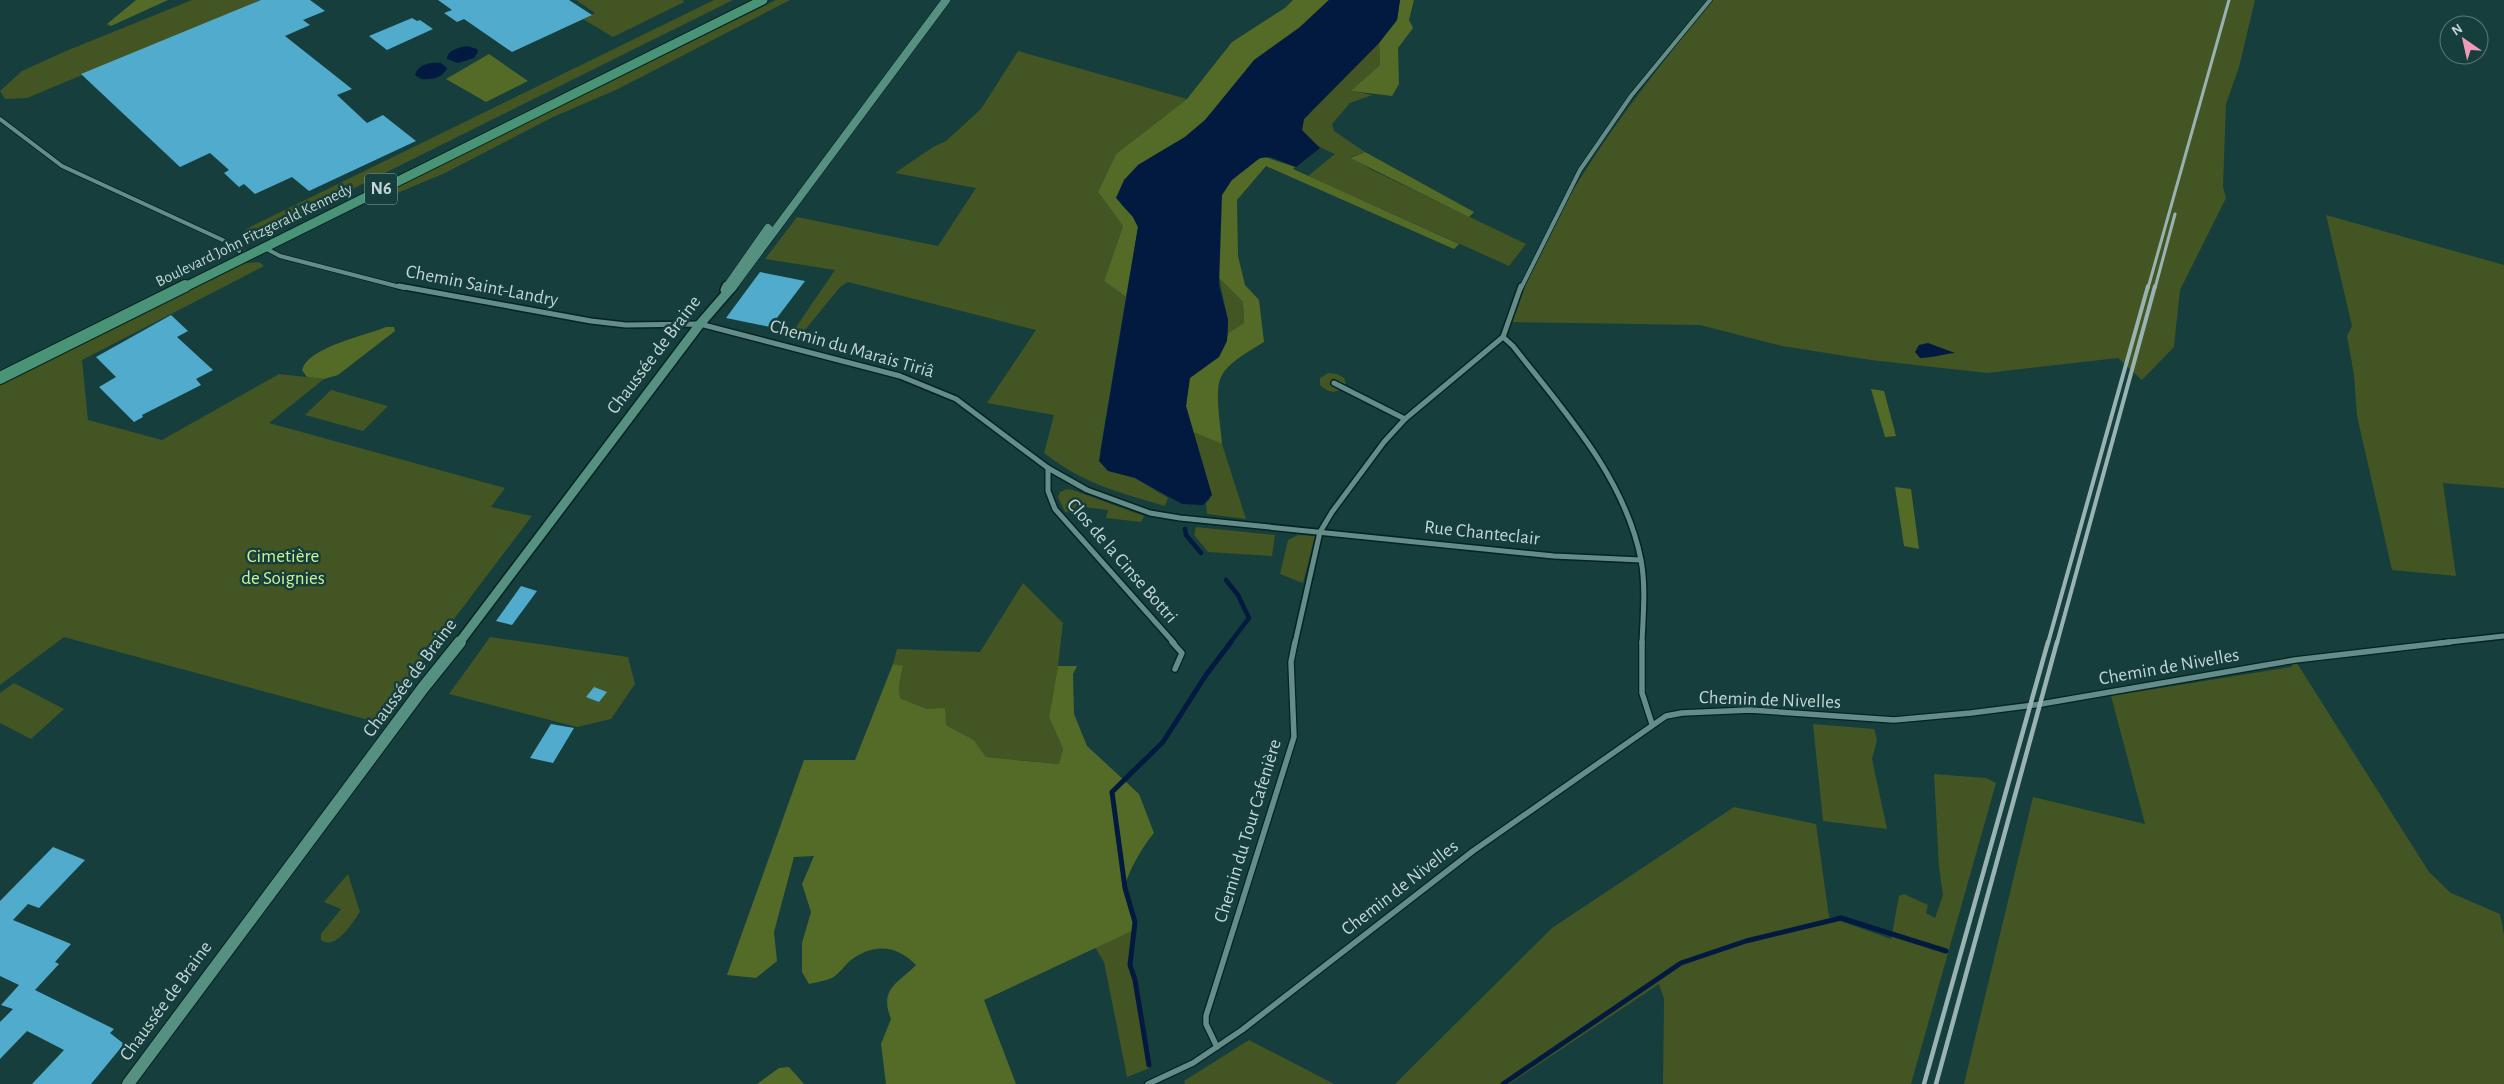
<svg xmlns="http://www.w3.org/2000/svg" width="2504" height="1084" viewBox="0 0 2504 1084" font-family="'Alegreya Sans',sans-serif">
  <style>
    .green { fill: #435523 }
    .forest { fill: #536b26 }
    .water { fill: #021a40 }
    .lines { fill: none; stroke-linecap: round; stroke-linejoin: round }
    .stream-far1 { stroke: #021a40; stroke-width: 4.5 }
    .stream { stroke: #021a40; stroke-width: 5 }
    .building { fill: #50abcc }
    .street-far2-casing { stroke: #052322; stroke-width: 5.5 }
    .street-far1-casing { stroke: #052322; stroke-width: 8 }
    .street-casing { stroke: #052322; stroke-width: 8 }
    .secondary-far2-casing { stroke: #052322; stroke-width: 9 }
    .secondary-far1-casing { stroke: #052322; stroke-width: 12 }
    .secondary-casing { stroke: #052322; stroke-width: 14 }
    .primary-far1-casing { stroke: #052322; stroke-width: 11 }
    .primary-casing { stroke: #052322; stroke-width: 14 }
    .street-far2 { stroke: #648d8a; stroke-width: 4 }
    .street-far1 { stroke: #648d8a; stroke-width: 5 }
    .street { stroke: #648d8a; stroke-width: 5.5 }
    .secondary-far2 { stroke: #569080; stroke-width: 8 }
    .secondary-far1 { stroke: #569080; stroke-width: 9 }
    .secondary { stroke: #569080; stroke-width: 12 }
    .primary-far1 { stroke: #499476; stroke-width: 9 }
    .primary { stroke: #499476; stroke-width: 12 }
    .rail-far2 { stroke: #99b3b2; stroke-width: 3 }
    .rail-far1 { stroke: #99b3b2; stroke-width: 4 }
    .rail { stroke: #99b3b2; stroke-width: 4.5 }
    .labels { text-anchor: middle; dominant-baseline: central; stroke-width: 5; stroke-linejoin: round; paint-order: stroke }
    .far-street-label { font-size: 16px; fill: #c1d6d5; stroke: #163e3c }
    .shield { fill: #163e3c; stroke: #8ea8a7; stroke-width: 1 }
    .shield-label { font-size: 18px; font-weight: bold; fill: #c1d6d5 }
    .street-label { font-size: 19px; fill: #c1d6d5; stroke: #163e3c }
    .park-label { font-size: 19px; fill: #cdf291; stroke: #163e3c }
  </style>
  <rect width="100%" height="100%" fill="#163e3c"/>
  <g class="green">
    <path d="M192 0H262L27 98 5 99 0 91 22 71 66 51Z"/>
    <path d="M576 0H683L684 2 613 37 583 19 595 13Z"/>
    <path d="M714 0H733L258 236H249L246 233V229Z"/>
    <path d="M776 0H790L618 89 553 117 445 173 383 199 362 204Z"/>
    <path d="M1711 0H2255L2239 67 2226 104 2223 187 2226 198 2180 290 2174 347 2142 380 2118 358 1987 373 1871 360 1782 346 1700 325 1507 322C1531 272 1554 218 1585 171 1623 111 1668 56 1711 0Z"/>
    <path d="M1379 43 1380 65 1352 91 1372 95 1350 103 1332 124 1334 131 1365 152 1350 157 1372 170 1526 244 1509 266 1308 176 1335 154C1322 149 1309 142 1302 130L1304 119Z"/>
    <path d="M1018 51 1187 99 1116 154 1098 192 1123 226 1104 281 1126 297 1100 452 1135 478 1168 498 1165 506C1118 492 1084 484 1044 453L1054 415 987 403 1036 330 848 282 840 287 796 341 788 339 835 270 765 259 797 217 938 246 976 188 895 173 933 147 946 141 981 109Z"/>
    <path d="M2326 215 2504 265V488L2443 483 2456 576 2392 570 2357 416 2354 375 2347 336 2352 326Z"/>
    <path d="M259 262 264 266 82 360 88 420 162 440 279 374 324 379 269 423 505 488 491 507 532 516 376 722 64 637 0 685V383L238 264Z"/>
    <path d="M1219 278 1243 302 1244 323 1228 333V320Z"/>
    <path d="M1328 373 1337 374 1344 378 1346 384C1338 394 1329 394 1320 385V378Z"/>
    <path d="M331 390 388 406 363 431 305 415Z"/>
    <path d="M1193 432 1222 444 1246 519 1207 514 1206 503 1210 499Z"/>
    <path d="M1067 489 1073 490 1144 516 1141 522 1106 518 1108 510 1076 506 1073 513 1065 512 1058 497 1060 492Z"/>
    <path d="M1196 527 1275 535 1272 556 1208 552 1194 535Z"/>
    <path d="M1298 535 1315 536 1303 583 1280 574 1288 540Z"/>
    <path d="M1023 583 1063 623 1058 666 1049 717 1063 749 1060 764 986 757 974 740 946 725 927 709 900 698 899 686 903 667 893 664 897 649 980 652Z"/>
    <path d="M490 637 628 657 635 684 611 719 577 727 449 694Z"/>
    <path d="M2295 660 2429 872 2451 893 2500 914 2504 935V1084H1964L2033 797 2145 824 2111 696 2291 667Z"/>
    <path d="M14 683 64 709 31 739 0 723V693Z"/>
    <path d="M1813 724 1874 729 1877 740 1872 759 1887 829 1823 821Z"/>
    <path d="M1934 774 1986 778 1996 783 1911 1084H1663L1664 999 1659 984 1509 1084H1395L1552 928 1734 807 1816 824 1829 917 1891 939 1899 896 1904 894 1928 905 1926 913 1935 918 1943 895 1939 867Z"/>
    <path d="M348 874 360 912C352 923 336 951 321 940V934L341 909 324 902Z"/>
    <path d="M1134 930 1130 965 1135 980 1150 1068 1127 1077 1104 962 1095 947Z"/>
    <path d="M1249 1040 1334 1084H1185L1184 1081Z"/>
  </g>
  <g class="forest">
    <path d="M136 0H168L111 26 107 24Z"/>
    <path d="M1293 0H1329L1226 96 1205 120 1185 137 1138 165 1121 204 1133 217 1138 227 1126 297 1104 281 1123 226 1098 192 1116 154 1187 99 1232 42 1285 8Z"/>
    <path d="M1400 0H1414L1409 20 1413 28 1398 48 1399 84 1392 96 1351 91 1380 65 1379 43 1397 20Z"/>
    <path d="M489 54 528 81 486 102 446 79Z"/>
    <path d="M1365 152 1474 212 1469 217 1350 158Z"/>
    <path d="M1265 157 1295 167 1293 169 1459 244 1454 249 1266 166 1237 200 1238 256 1245 285 1259 300 1264 342C1251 350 1227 363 1221 377 1214 391 1221 428 1222 444L1193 432 1186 406 1189 378C1206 361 1224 360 1228 333L1244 323 1243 302 1219 278C1219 259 1217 209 1222 195 1228 179 1249 160 1265 157Z"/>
    <path d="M386 327H394L395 331 338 375 324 379 307 377 302 370C308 347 365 336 386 327Z"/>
    <path d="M1871 389 1884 391 1896 436 1885 437Z"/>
    <path d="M1895 487 1911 489 1919 549 1904 546Z"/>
    <path d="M893 664 903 666 899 686 900 698 927 709 945 708 946 725 974 740 986 757 1059 764 1063 749 1049 717 1058 666H1077L1073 674 1074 714 1087 746 1139 794 1154 833C1145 843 1126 874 1125 888 1125 898 1134 916 1134 930L984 1000 1016 1084H886L881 1044 891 1019C879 989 897 984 916 965 897 945 874 943 851 960 845 965 839 974 832 978 825 981 816 982 809 984L802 972V943L811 912 802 884 814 856 794 857 774 932 777 961 756 978 727 975 804 760H855Z"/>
    <path d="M789 1067 804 1084H757L779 1068Z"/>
  </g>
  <g class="water">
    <path d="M1329 0H1400L1397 20 1379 43 1304 119 1302 130 1320 148 1296 167 1270 157 1260 158 1232 180 1222 195 1219 285 1228 320 1227 341 1219 357 1190 378 1186 406 1212 495 1203 505 1182 504 1135 478 1108 471 1099 461 1138 227 1133 217 1116 198 1124 180 1138 165 1185 137 1205 120 1254 60 1300 27Z"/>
    <path d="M467 46 477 49 478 52 474 58 458 63 447 59C447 50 459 48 467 46Z"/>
    <path d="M441 63 447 68C443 78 431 80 421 79L415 75C418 64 431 62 441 63Z"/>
    <path d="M1928 343 1955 353C1943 354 1932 358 1920 358L1915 352 1919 345Z"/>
  </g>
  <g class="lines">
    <g class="stream-far1">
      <path d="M1185 529 1186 535 1201 553"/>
      <path d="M1226 580 1238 595 1249 618 1230 643"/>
    </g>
    <g class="stream">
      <path d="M1149 1065 1135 980 1130 965 1135 922 1125 888 1112 792 1163 742 1206 675 1231 642"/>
      <path d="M1503 1084 1681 963 1746 941 1841 918 1946 951"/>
    </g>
  </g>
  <g class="building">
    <path d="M261 0H310L325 11 303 20 310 25 285 36 352 89 337 95 367 123 383 115 416 141 309 191 292 177 255 194 244 184 239 187 224 173 229 170 210 153 180 167 81 74Z"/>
    <path d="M438 0H569L592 15 512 52 464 19 457 22 444 13 452 10Z"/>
    <path d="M412 18 417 21 420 20 433 29 387 50 369 36Z"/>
    <path d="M760 272 805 281 770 327 726 318Z"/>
    <path d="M171 315 188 331 177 337 213 370 196 379 201 385 142 415 143 417 134 422 99 387 116 377 96 357Z"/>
    <path d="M521 586 537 591 512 625 496 621Z"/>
    <path d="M594 687 607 692 599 702 586 697Z"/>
    <path d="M551 724 574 728 553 763 530 758Z"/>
    <path d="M53 847 85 860 39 908 28 904 13 920 71 944 55 962 59 964 35 990 114 1029 110 1033 124 1044 91 1084H32L64 1050 27 1031 0 1059V1022L13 1009 1 1005 19 985 0 976V901Z"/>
  </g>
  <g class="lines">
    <g class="street-far2-casing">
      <g id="street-far2">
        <path d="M0 119 62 166 227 242 239 251"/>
        <path d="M265 248 280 256 404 288"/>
        <path d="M1521 288 1580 170 1631 96 1710 0"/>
      </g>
    </g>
    <g class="street-far1-casing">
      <g id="street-far1">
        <path d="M399 286 591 321 626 325 700 324 900 376 956 399 1048 468 1087 490 1150 513 1180 518 1554 556 1641 560"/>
        <path d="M1503 337 1513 346C1563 410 1625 477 1641 560 1646 587 1643 616 1642 643"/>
        <path d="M1334 383 1405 419"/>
        <path d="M1048 468V491L1055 509 1174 643"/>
        <path d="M1295 643 1320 532 1332 512 1384 442 1405 419 1503 337 1521 286"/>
        <path d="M2440 643 2504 636"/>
      </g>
    </g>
    <g class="street-casing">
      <g id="street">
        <path d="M1172 642 1182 653 1175 669"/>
        <path d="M1642 642V693L1652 724"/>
        <path d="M1217 1047 1206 1024V1016L1294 737 1291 662 1295 642"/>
        <path d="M1148 1084 1193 1063 1242 1030 1473 851 1666 716 1682 713 1750 710 1894 720 1971 713 2041 704 2295 660 2450 642"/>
      </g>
    </g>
    <g class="secondary-far2-casing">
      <g id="secondary-far2">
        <path d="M726 288 768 228"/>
        <path d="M732 288 946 0"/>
      </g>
    </g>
    <g class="secondary-far1-casing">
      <g id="secondary-far1">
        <path d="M725 290 727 286"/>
        <path d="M459 643 700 324 733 286"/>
      </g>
    </g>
    <g class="secondary-casing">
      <path id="secondary" d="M128 1084 423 688 460 642"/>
    </g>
    <g class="primary-far1-casing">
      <path id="primary-far1" d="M183 288 763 0"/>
    </g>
    <g class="primary-casing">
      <path id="primary" d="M0 378 185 286"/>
    </g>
    <use href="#street-far2" class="street-far2"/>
    <use href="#street-far1" class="street-far1"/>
    <use href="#street" class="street"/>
    <use href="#secondary-far2" class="secondary-far2"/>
    <use href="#secondary-far1" class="secondary-far1"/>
    <use href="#secondary" class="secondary"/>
    <use href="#primary-far1" class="primary-far1"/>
    <use href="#primary" class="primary"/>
    <g class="rail-far2">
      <path d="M2148 288 2229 0"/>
      <path d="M2155 288 2175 214"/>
    </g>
    <g class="rail-far1">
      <path d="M2048 643 2148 286"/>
      <path d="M2057 643 2155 286"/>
    </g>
    <g class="rail">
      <path d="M1924 1084 2048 642"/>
      <path d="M1936 1084 2057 642"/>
    </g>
  </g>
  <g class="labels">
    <g class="far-street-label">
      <text transform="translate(254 235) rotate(-26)">Boulevard John Fitzgerald Kennedy</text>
    </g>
    <rect class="shield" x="365" y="173.5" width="32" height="31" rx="4"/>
    <g class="shield-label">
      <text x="381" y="189">N6</text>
    </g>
    <g class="street-label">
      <text transform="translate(482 286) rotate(11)">Chemin Saint-Landry</text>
      <text transform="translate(852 349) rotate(16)">Chemin du Marais Tiriâ</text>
      <text transform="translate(654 355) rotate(-53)">Chaussée de Braine</text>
      <text transform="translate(1482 533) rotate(6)">Rue Chanteclair</text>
      <text transform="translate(1122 561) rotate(49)">Clos de la Cinse Bottri</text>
      <text transform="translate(2169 667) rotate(-10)">Chemin de Nivelles</text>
      <text transform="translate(410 678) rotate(-53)">Chaussée de Braine</text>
      <text transform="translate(1770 700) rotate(2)">Chemin de Nivelles</text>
      <text transform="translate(1248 831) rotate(-73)">Chemin du Tour Cafenière</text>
      <text transform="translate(1400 888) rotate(-38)">Chemin de Nivelles</text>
      <text transform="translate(166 1001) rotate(-54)">Chaussée de Braine</text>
    </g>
    <g class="park-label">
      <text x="283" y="556">Cimetière<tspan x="283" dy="22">de Soignies</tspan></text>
    </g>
  </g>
  <g transform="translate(2464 40) rotate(326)"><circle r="24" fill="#163e3c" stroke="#5a7b79"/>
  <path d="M0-4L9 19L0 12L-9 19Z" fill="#ef9ab8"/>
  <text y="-8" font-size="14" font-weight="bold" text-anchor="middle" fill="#c1d6d5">N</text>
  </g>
</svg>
